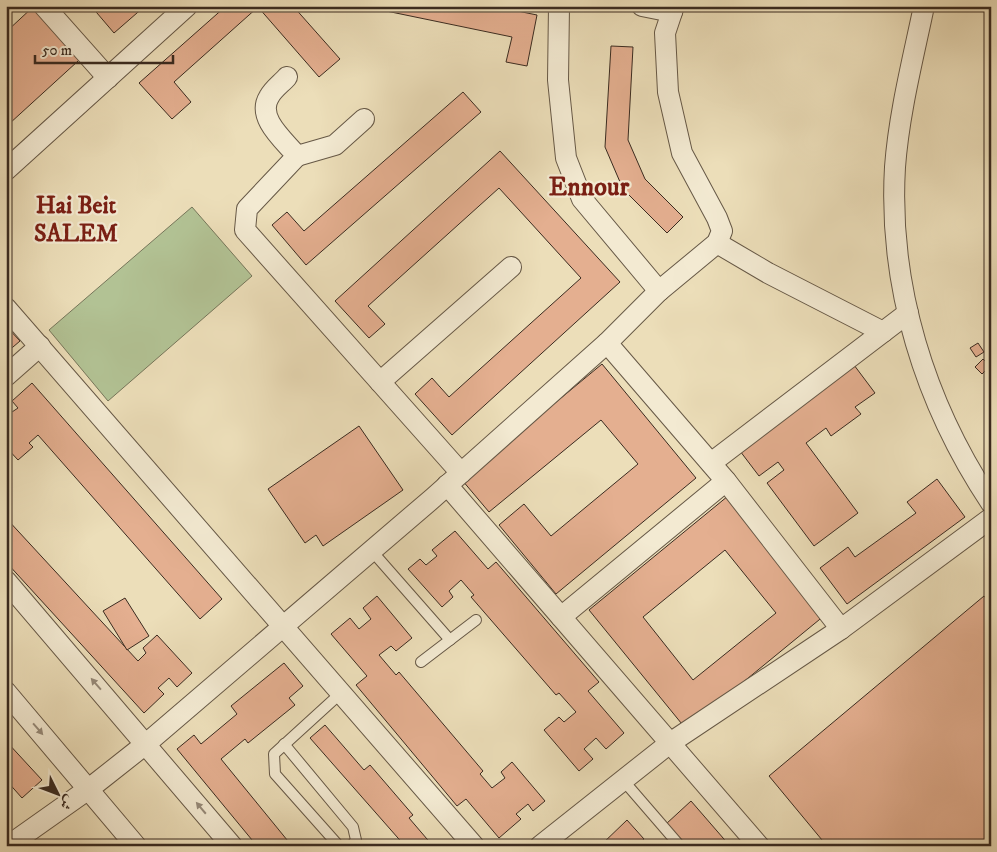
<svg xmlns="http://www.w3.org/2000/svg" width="997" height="852" viewBox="0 0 997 852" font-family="'IM FELL DW Pica',Amiri,serif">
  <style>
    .green { fill: #b2c294; stroke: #76765a }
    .building { fill: #e4af90; stroke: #3a2b20; fill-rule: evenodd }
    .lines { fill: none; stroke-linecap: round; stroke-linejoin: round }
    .service-casing { stroke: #665846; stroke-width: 12 }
    .minor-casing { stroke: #665846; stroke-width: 22 }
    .service { stroke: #f3ead2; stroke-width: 10 }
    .minor { stroke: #f3ead2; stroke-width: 20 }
    .oneway { fill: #968a79 }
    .labels { text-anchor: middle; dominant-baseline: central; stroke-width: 4.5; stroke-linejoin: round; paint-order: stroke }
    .quarter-label { font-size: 24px; font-weight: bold; fill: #7a1f14; stroke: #f3ead2 }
    .district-label { font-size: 26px; font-weight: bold; fill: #7a1f14; stroke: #f3ead2 }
  </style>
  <rect width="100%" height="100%" fill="#ecdeb9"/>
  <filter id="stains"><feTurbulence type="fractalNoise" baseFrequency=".004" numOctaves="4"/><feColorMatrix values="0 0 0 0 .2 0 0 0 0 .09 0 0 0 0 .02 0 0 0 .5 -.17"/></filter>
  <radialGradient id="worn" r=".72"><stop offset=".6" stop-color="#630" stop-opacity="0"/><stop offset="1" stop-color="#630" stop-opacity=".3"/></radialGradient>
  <path class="green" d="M192 207 252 276 108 401 49 330Z"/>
  <g class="building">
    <path d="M34 6H48L89 51 9 124 6 121V32Z"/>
    <path d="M91 6H145L114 33Z"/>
    <path d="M226 6H293L340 59 319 77 258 7 174 82 191 102 172 119 139 83Z"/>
    <path d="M362 6H493L537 15 527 66 506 62 512 37Z"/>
    <path d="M611 46 633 47 628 140 645 179 683 217 667 233 623 189 605 147Z"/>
    <path d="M463 92 481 112 306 265 272 225 287 212 304 231Z"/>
    <path d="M500 151 620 282 452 435 415 394 432 378 449 397 581 278 499 188 368 306 385 324 369 338 335 301Z"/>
    <path d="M6 326 20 341 6 353Z"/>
    <path d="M978 343 984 352 976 357 970 348Z"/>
    <path d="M983 359 990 366 982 374 975 367Z"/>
    <path d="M602 364 696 478 556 594 499 525 524 504 551 536 638 464 601 420 489 512 462 480Z"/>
    <path d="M854 365 875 393 855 407 861 414 831 436 826 428 806 443 858 513 814 546 767 483 784 470 778 462 759 476 740 451Z"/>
    <path d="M32 383 222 599 200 619 38 435 29 443 33 447 18 460 6 447V416L18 408 12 401Z"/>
    <path d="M359 426 403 490 323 546 316 535 305 543 268 489Z"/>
    <path d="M937 479 965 517 847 604 820 568 848 547 855 557 916 513 907 502Z"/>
    <path d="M728 496 825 615 686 729 589 610ZM725 550 776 613 693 680 643 617Z"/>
    <path d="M6 518 138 661 146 653 143 648 157 635 192 673 177 687 169 678 158 688 164 694 144 713 6 562Z"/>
    <path d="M455 531 488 569 496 562 599 682 588 691 624 733 606 749 596 738 584 749 593 759 579 771 544 730 559 717 564 722 576 712 559 693 556 695 471 597 474 595 461 580 449 591 453 597 442 607 408 569 420 559 426 565 437 556 432 550Z"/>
    <path d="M377 596 412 638 396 651 391 646 379 655 396 675 399 672 483 771 480 774 492 788 505 778 501 772 512 762 545 801 533 811 528 804 516 814 521 819 499 838 466 799 457 806 356 685 367 676 331 634 350 618 359 629 371 619 363 608Z"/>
    <path d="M984 596 991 604V846H827L769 776Z"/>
    <path d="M125 598 149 636 127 650 103 611Z"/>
    <path d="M284 663 303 686 289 698 295 705 248 743 245 739 221 759 292 846H257L177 749 194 735 201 744 237 714 231 706Z"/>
    <path d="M325 725 364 770 370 765 413 815 409 818 433 846H405L310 738Z"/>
    <path d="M6 741 42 780 22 798 6 780Z"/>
    <path d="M691 801 730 846H684L666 824Z"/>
    <path d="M627 820 644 839 636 846H600Z"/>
  </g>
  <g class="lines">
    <g class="service-casing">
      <g id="service">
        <path d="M371 550 450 640"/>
        <path d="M421 662 476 620"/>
        <path d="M284 744 353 827 356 840 351 846"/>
        <path d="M623 780 680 846"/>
        <path d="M339 846 275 774 274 754 342 692"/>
      </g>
    </g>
    <g class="minor-casing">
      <g id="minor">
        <path d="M44 6 108 78"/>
        <path d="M559 6 558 80 566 158 582 199 659 291"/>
        <path d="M642 6 672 12"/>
        <path d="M924 6C913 59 899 113 895 167 888 286 925 404 991 503"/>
        <path d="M287 77C282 83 273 89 269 97 256 118 285 141 297 156L247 209 245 230 461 473"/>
        <path d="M297 156 335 145 364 119"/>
        <path d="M6 170 187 6"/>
        <path d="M717 243 768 273 883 332"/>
        <path d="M6 308 474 846"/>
        <path d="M607 343 726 481 841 629"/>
        <path d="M6 376 40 346"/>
        <path d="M380 382 511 267"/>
        <path d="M711 463 908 313"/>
        <path d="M447 485 759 846"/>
        <path d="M6 581 232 846"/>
        <path d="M561 617 726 481"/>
        <path d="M6 692 136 846"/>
        <path d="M8 846 90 788 147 743 433 498 607 343 659 291 717 243 722 231 717 218 682 153 668 92 665 33 674 6"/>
        <path d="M540 846 670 743 841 629 991 518"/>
      </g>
    </g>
    <use href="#service" class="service"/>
    <use href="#minor" class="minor"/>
  </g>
  <defs><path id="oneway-solid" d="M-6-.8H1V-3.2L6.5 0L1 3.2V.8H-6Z" transform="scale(1.25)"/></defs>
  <g class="oneway">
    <use href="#oneway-solid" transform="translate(96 684) rotate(-131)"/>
    <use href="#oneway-solid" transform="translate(38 729) rotate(49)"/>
    <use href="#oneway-solid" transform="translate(201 808) rotate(-130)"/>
  </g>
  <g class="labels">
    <g class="quarter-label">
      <text x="76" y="206">Hai Beit<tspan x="76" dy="28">SALEM</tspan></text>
    </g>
    <g class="district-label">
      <text x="589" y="187">Ennour</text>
    </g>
  </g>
  <rect width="997" height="852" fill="none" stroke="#ecdeb9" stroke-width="25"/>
  <rect x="8" y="8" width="982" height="837" fill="none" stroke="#3a2b20" stroke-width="2.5"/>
  <rect x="12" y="12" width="972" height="827" fill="none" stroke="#3a2b20"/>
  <g transform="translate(58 794) rotate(132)" stroke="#f3ead2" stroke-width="4" paint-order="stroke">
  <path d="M0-4L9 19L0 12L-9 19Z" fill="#3a2b20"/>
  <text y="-8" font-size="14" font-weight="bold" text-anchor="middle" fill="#3a2b20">ش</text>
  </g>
  <path d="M35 55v8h138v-8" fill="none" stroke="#3a2b20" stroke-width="2.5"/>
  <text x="42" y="55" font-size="15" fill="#3a2b20" stroke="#f3ead2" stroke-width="4" paint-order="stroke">50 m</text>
  <rect width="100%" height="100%" filter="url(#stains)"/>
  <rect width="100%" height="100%" fill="url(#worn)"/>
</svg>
